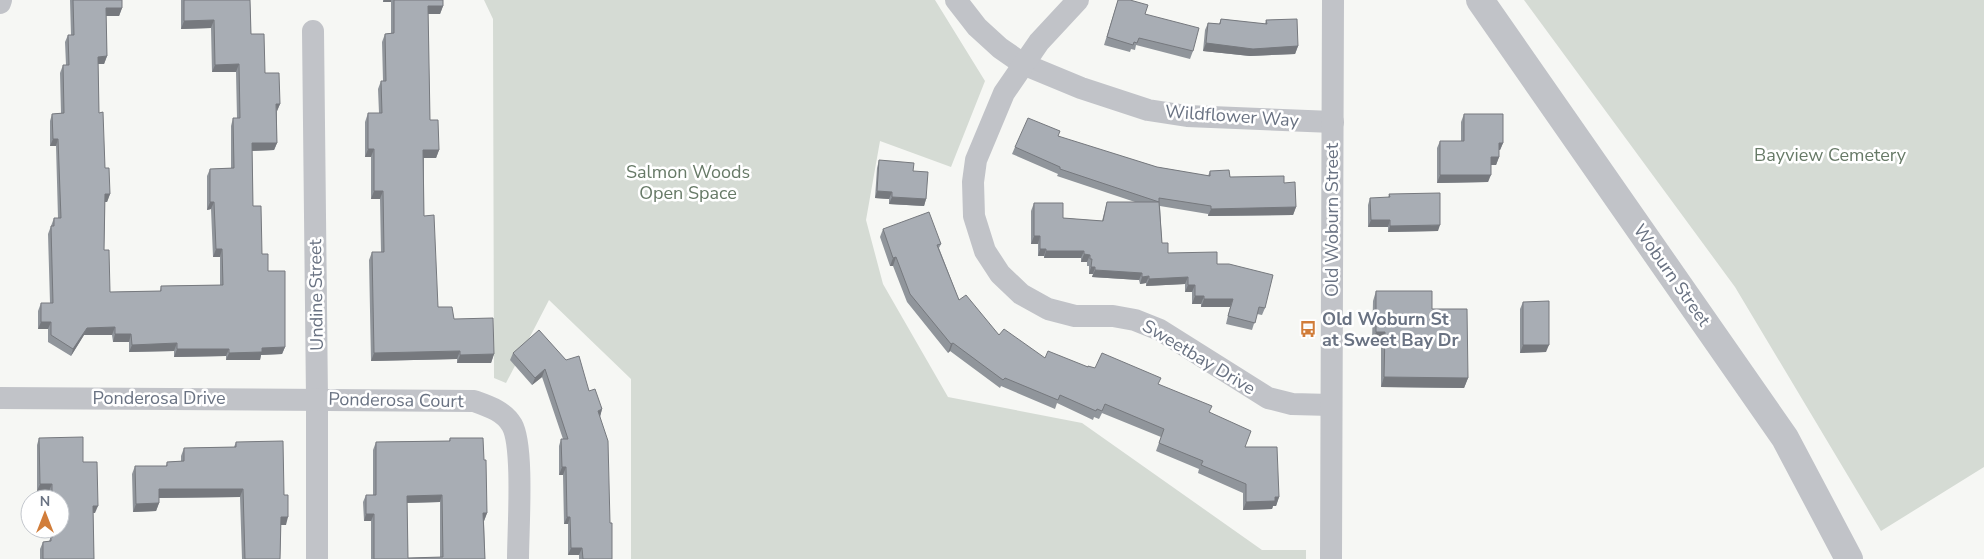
<svg xmlns="http://www.w3.org/2000/svg" width="1984" height="559" viewBox="0 0 1984 559" font-family="'Nunito Sans',sans-serif">
  <style>
    .green { fill: #d5dbd4 }
    .lines { fill: none; stroke-linecap: round; stroke-linejoin: round }
    .minor { stroke: #c1c3c8; stroke-width: 22 }
    .tertiary { stroke: #c1c3c8; stroke-width: 28 }
    .wall { fill: #90959b; fill-rule: evenodd }
    .shaded-wall { fill: #76797e }
    .building { fill: #a8adb4; stroke: #76797e; fill-rule: evenodd }
    .labels { text-anchor: middle; dominant-baseline: central; stroke-width: 5; stroke-linejoin: round; paint-order: stroke }
    .street-label { font-size: 18px; fill: #697282; stroke: #fff }
    .park-label { font-size: 18px; fill: #677a67; stroke: #fff }
    .poi-label { font-size: 18px; font-weight: bold; fill: #697282; stroke: #fff; text-anchor: start }
  </style>
  <rect width="100%" height="100%" fill="#f6f7f4"/>
  <g class="green">
    <path d="M484 0H935L985 81 951 167 880 141 866 220 883 284 948 397 1082 423 1262 550H1306V559H631V379L549 300 506 383 494 378 493 19Z"/>
    <path d="M1524 0H1984V467L1881 531 1735 287Z"/>
  </g>
  <g class="lines">
    <g class="minor">
      <path d="M956 0 977 27 1000 48 1023 64 1081 88 1148 110 1187 116 1333 122"/>
      <path d="M1078 0 1039 42 1004 93 976 160 973 182 974 216 985 251 1000 274 1021 294 1048 309 1075 316H1113L1135 320 1160 330 1268 398 1292 404 1331 405"/>
      <path d="M0 3 1 0"/>
      <path d="M313 31 317 399V559"/>
      <path d="M0 398 474 401C488 406 504 411 512 425 524 446 518 531 518 559"/>
      <path d="M1331 559 1333 0"/>
    </g>
    <path class="tertiary" d="M1480 0 1785 438 1849 559"/>
  </g>
  <g class="wall">
    <path d="M70 0H122V8L119 16H106L107 56 104 64H98L99 113 105 168 110 194 107 202H105L104 250 110 292 160 291 161 286 220 285V257H213L211 209 207 210V176L210 169 231 168V126L233 118H237L236 72H212L211 28 181 29V0H250L251 34 265 73 280 104 277 111V143L274 150 252 151 253 206 262 254 268 271 285 347 282 354 261 355 260 360H226V356L174 357V351L129 352V342H113L112 335H84L71 356 48 342V329H38V311L41 303H50L48 234 54 218H58L56 146H50V121L52 114 61 113 60 73 63 65H66L65 42 68 35H71Z"/>
    <path d="M383 0H443V6L440 14H428L430 120 439 150 436 158H424V216L438 307 454 319 494 354 491 363H457V359L371 361 369 260 372 252H381L380 199H371V157H365V122L368 113H379L378 89 381 81H383L382 42 385 34 391 33V2H383Z"/>
    <path d="M1118 0 1145 14 1193 51 1190 59 1136 45 1135 50 1131 49 1130 52 1104 45Z"/>
    <path d="M1221 19 1265 24 1266 20 1298 46 1295 54 1250 56 1203 51 1205 30 1208 23 1219 24Z"/>
    <path d="M1464 114 1503 143 1500 150H1499V157L1496 165H1491L1488 182 1437 183V148L1440 141H1461V122Z"/>
    <path d="M1058 137 1157 167 1208 176 1210 171 1230 177 1284 183 1296 207 1293 215 1208 216V214L1160 206 1162 243 1168 253 1217 264 1265 308 1262 315 1257 314 1252 330 1226 324 1230 307H1201V304H1192V292H1185V284L1146 286V283L1140 284 1139 280 1092 277 1093 274H1089V266H1087V262H1081V258H1044V256H1038V244H1031V211L1034 203 1063 218 1102 221 1107 202H1135L1057 176 1058 174 1012 154 1015 147Z"/>
    <path d="M879 160 913 171 926 199 924 206 889 204V199L875 198 877 168Z"/>
    <path d="M1389 194 1438 231 1388 232V227H1368V205L1370 198H1388Z"/>
    <path d="M883 229 941 244 939 248 959 300 999 335 1045 358 1095 368 1158 385 1209 412 1245 447 1279 497 1276 506H1273L1272 509 1243 510V493L1198 473 1199 469 1156 451 1161 437 1102 413 1099 419 1094 417 1093 420 1057 403 1055 409 1001 386 1000 388 950 351 948 353 907 302 893 266H890L880 237Z"/>
    <path d="M1376 291 1432 309 1468 378 1464 388 1381 387V342H1372L1373 301Z"/>
    <path d="M1523 302 1546 352 1520 353V309Z"/>
    <path d="M513 353 589 391 602 409 600 416 612 559H579V555H568V524H564L563 475H559V446L561 439H563L542 377 532 385 510 360Z"/>
    <path d="M39 438 83 462 95 513H93L94 559H40V549L43 542 49 541 50 539V529H60V499H49V491H37V445Z"/>
    <path d="M450 438 484 460 487 513 484 521 485 559H371V521H364L363 502 366 495H373V450L376 442 449 441ZM440 502V557L408 558 407 503Z"/>
    <path d="M236 442 286 525H281L280 559H242L240 497 159 498V503L156 511 133 512 132 474 135 466H166L167 462 181 461V456L184 448 234 447Z"/>
  </g>
  <g class="shaded-wall">
    <path d="M384 0H391V2H383Z"/>
    <path d="M428 6H443L440 14H425Z"/>
    <path d="M106 8H122L119 16H103Z"/>
    <path d="M214 20 211 28 181 29 184 21Z"/>
    <path d="M1206 43 1298 46 1295 54 1250 56 1203 51Z"/>
    <path d="M107 56 104 64H95L98 57Z"/>
    <path d="M239 64 236 72H212L215 65Z"/>
    <path d="M276 104H280L277 111Z"/>
    <path d="M53 139H58L56 146H50Z"/>
    <path d="M252 143H277L274 150 249 151Z"/>
    <path d="M1499 143H1503L1500 150H1496Z"/>
    <path d="M368 149H374L371 157H365Z"/>
    <path d="M423 150H439L436 158H420Z"/>
    <path d="M1491 157H1499L1496 165H1488Z"/>
    <path d="M1440 175H1491L1488 182 1437 183Z"/>
    <path d="M374 191H383L380 199H371Z"/>
    <path d="M877 191 892 192 889 199 875 198Z"/>
    <path d="M105 194H110L107 202H102Z"/>
    <path d="M892 197 926 199 924 206 889 204Z"/>
    <path d="M210 202H214L211 209 207 210Z"/>
    <path d="M1296 207 1293 215 1208 216 1211 209Z"/>
    <path d="M1371 220H1390L1388 227H1368Z"/>
    <path d="M1440 225 1438 231 1388 232 1390 226Z"/>
    <path d="M1034 236H1040L1038 244H1031Z"/>
    <path d="M216 249H222L220 257H213Z"/>
    <path d="M1040 249H1046L1044 256H1038Z"/>
    <path d="M1046 251H1084L1081 258H1044Z"/>
    <path d="M1084 254 1090 255 1087 262H1081Z"/>
    <path d="M896 257 893 266H890L893 258Z"/>
    <path d="M1091 267H1095L1093 274H1089Z"/>
    <path d="M1095 270 1142 273 1139 280 1092 277Z"/>
    <path d="M1149 276 1146 283 1140 284 1142 277Z"/>
    <path d="M1188 277 1185 284 1146 286 1149 279Z"/>
    <path d="M1188 285H1195L1192 292H1185Z"/>
    <path d="M1195 296H1204L1201 304H1192Z"/>
    <path d="M1204 299H1233L1230 307H1201Z"/>
    <path d="M41 322H51L48 329H38Z"/>
    <path d="M115 327 112 335H84L71 356 73 349 87 328Z"/>
    <path d="M1376 332H1385L1381 342H1372Z"/>
    <path d="M115 334H131L129 342H113Z"/>
    <path d="M177 343 174 351 129 352 132 345Z"/>
    <path d="M953 343 950 351 948 353 951 344Z"/>
    <path d="M1523 345H1549L1546 352 1520 353Z"/>
    <path d="M285 347 282 354 261 355 260 360H226L229 353 262 348Z"/>
    <path d="M177 349H229L226 356 174 357Z"/>
    <path d="M460 351 457 359 371 361 374 353Z"/>
    <path d="M494 354 491 363H457L460 355Z"/>
    <path d="M545 369 542 377 532 385 535 378Z"/>
    <path d="M1384 377 1468 378 1464 388 1381 387Z"/>
    <path d="M602 409 600 417 598 411Z"/>
    <path d="M562 467H566L563 475H559Z"/>
    <path d="M40 484H52L49 491H37Z"/>
    <path d="M159 489H243L240 497 156 498Z"/>
    <path d="M442 495 440 502 404 503 407 496Z"/>
    <path d="M1275 497H1279L1276 506H1273L1272 509 1243 510 1246 502Z"/>
    <path d="M159 503 156 511 133 512 136 504Z"/>
    <path d="M93 506H98L95 513H90Z"/>
    <path d="M483 513H487L484 521H481Z"/>
    <path d="M366 514H374L371 521H364Z"/>
    <path d="M281 517H288L286 525H278Z"/>
    <path d="M567 517H570L568 524H564Z"/>
    <path d="M571 548H582L579 555H568Z"/>
  </g>
  <g class="building">
    <path d="M73 0H122V8H106L107 56 98 57 99 113 103 112 105 168H109L110 194H105L104 250H109L110 292 161 291V286L223 285 222 249H216L214 202H210V169L234 168 233 118H240L239 64 215 65 214 20 184 21V0H250L251 34H264L265 73H279L280 104H276L277 143H252L253 206H261L262 254H268V271H285V347L262 348V352L229 353V349H177V343L132 345 131 334H115V327L87 328 73 349 51 335V322H41V303H53L51 226H54V218H61L58 139H53L52 114 64 113 63 65H69L68 35H74Z"/>
    <path d="M394 0H443V6H428L430 120H438L439 150H423L424 216 434 215 438 307H452L454 319 493 318 494 354 460 355V351L374 353 372 252H384L383 191H374V149H368V113H382L381 81H386L385 34 394 33Z"/>
    <path d="M1118 0H1130L1148 5 1145 14 1199 28 1193 51 1139 38 1137 43 1134 42 1133 45 1107 37Z"/>
    <path d="M1221 19 1267 24 1266 20 1297 19 1298 46 1253 49 1206 43 1208 23 1220 24Z"/>
    <path d="M1464 114H1503V143H1499V157H1491V175H1440V141H1464Z"/>
    <path d="M1028 118 1060 131 1058 136 1157 167 1210 176V171L1229 170 1230 177 1284 176V183L1295 182 1296 207 1211 209V206L1159 198V202L1060 169V167L1015 147Z"/>
    <path d="M879 160 914 163 913 171 928 172 926 199 892 197V192L877 191Z"/>
    <path d="M1440 193V225L1390 226V220H1371L1370 198 1390 197 1389 194Z"/>
    <path d="M1107 202H1159L1162 243H1168V253L1217 252V264H1229L1273 275 1265 308 1259 307 1255 323 1228 316 1233 299H1204V296H1195V285H1188V277L1149 279V276L1142 277V273L1095 270V267H1091L1092 259H1090V255L1084 254V251H1046V249H1040V236H1034V203H1063V218L1103 221Z"/>
    <path d="M929 212 941 244 937 245 959 300 966 295 999 335 1004 329 1045 358 1048 351 1088 367V366L1095 368 1102 353 1161 378 1158 384 1212 406 1209 412 1251 431 1245 447H1277L1279 497H1275V501L1246 502V484L1201 465 1203 461 1159 443 1164 429 1105 404 1102 411 1097 409 1096 411 1060 395 1058 400 1005 378 1003 380 953 343 951 344 910 294 896 257 893 258 883 229Z"/>
    <path d="M1376 291H1432V309H1467L1468 378 1384 377 1385 332H1376Z"/>
    <path d="M1549 301V345H1523V302Z"/>
    <path d="M539 330 566 360 579 356 589 391 595 389 602 409 598 411 608 441 610 523H612V559H583L582 548H571L570 517H567L566 467H562L561 439H568L545 369 535 378 513 353Z"/>
    <path d="M83 437V462H97L98 506H93L94 559H43V542L51 541V537H53V529H60V499H52V484H40L39 438Z"/>
    <path d="M450 438H483L484 460H486L487 513H483L485 559H374V514H366V495H376V442L450 441ZM442 495 443 557 408 558 407 496Z"/>
    <path d="M283 441 284 495H288V517H281L280 559H245L243 489H159V503L136 504 135 466H167V462L184 461V448L236 447V442Z"/>
  </g>
  <defs>
    <g id="bus-bare" transform="scale(1.35)"><path d="M-5-6H5V4H4V6H2V4H-2V6H-4V4H-5ZM-3.5-4V0h7V-4ZM-3.5 1.2v1.5H-2V1.2ZM2 1.2v1.5H3.5V1.2Z" fill="#d17d3a" stroke="#fff" stroke-width="2.5" paint-order="stroke"/></g>
  </defs>
  <g fill-rule="evenodd">
    <use href="#bus-bare" x="1308" y="329"/>
  </g>
  <g class="labels">
    <g class="street-label">
      <text transform="translate(1232 116) rotate(4)">Wildflower Way</text>
      <text transform="translate(1332 220) rotate(-90)">Old Woburn Street</text>
      <text transform="translate(1672 275) rotate(55)">Woburn Street</text>
      <text transform="translate(316 295) rotate(-91)">Undine Street</text>
      <text transform="translate(1199 357) rotate(31)">Sweetbay Drive</text>
      <text x="159" y="398">Ponderosa Drive</text>
      <text transform="translate(396 400) rotate(1)">Ponderosa Court</text>
    </g>
    <g class="park-label">
      <text x="1830" y="155">Bayview Cemetery</text>
      <text x="688" y="172">Salmon Woods<tspan x="688" dy="21">Open Space</tspan></text>
    </g>
    <g class="poi-label">
      <text x="1322" y="319">Old Woburn St<tspan x="1322" dy="21">at Sweet Bay Dr</tspan></text>
    </g>
  </g>
  <g transform="translate(45 514)"><circle r="24" fill="#ffffff" stroke="#c3c7cd"/>
  <path d="M0-4L9 19L0 12L-9 19Z" fill="#d17d3a"/>
  <text y="-8" font-size="14" font-weight="bold" text-anchor="middle" fill="#697282">N</text>
  </g>
</svg>
